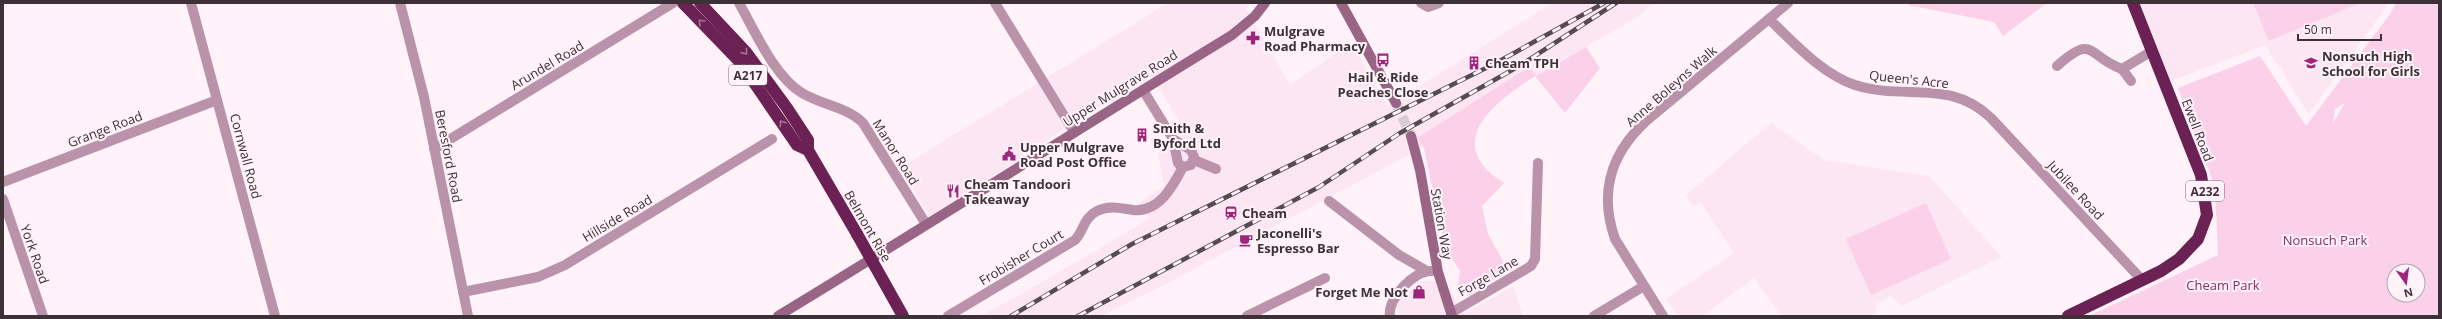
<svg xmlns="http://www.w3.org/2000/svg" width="2442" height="319" viewBox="0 0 2442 319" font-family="'Open Sans',sans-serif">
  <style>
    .built { fill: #fde6f3 }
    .green { fill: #fbd1ea; fill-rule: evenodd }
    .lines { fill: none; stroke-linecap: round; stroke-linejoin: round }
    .secondary-tunnel { stroke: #d8cbd2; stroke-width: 10; stroke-dasharray: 10 5; stroke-linecap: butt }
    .street { stroke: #ba93aa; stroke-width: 10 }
    .secondary { stroke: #9a6485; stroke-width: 10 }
    .highway { stroke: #6c2154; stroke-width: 12 }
    .rail-casing { stroke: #574b52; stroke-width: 4.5 }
    .rail { stroke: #fff2f9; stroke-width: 3; stroke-dasharray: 9; stroke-linecap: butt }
    .highway-bridge { stroke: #6c2154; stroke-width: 12 }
    .oneway { stroke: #a77596 }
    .labels { text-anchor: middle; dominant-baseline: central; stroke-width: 4; stroke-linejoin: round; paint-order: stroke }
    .shield { fill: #fff2f9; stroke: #776b72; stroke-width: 1 }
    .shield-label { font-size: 12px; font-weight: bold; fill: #3d3138 }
    .poi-label { font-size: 13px; font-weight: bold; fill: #3d3138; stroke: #fff2f9; text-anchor: start }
    .street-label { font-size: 13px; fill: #3d3138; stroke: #fff2f9 }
    .park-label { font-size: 13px; fill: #8d296e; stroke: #fff2f9 }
  </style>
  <rect width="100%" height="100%" fill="#fff2f9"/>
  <g class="built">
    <path d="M1168 3H1250L1246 9 1290 85 1351 43 1388 106 1552 3H1655L1631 21 1535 76 1407 156 1170 282 1101 316H980L1020 295 1149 219 1140 202 1164 186 1158 153 1184 134 1196 139 1185 130 1152 77 1106 102 929 217 913 188 915 185 903 166Z"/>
    <path d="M2140 3H2389L2309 114 2265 45 2171 81Z"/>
    <path d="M1771 123 1824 160 1929 176 2002 257 1902 306 1891 296 1875 305 1877 312 1867 316H1781L1754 278 1702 316H1678L1666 299 1734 253 1701 203 1692 206 1686 195Z"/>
    <path d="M1422 281H1444L1464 314 1513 286 1523 316H1399L1395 303Z"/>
  </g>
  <g class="green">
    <path d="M1911 3H2047L2003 36 1994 22 1908 5Z"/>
    <path d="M2253 3H2360L2269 41Z"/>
    <path d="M2396 3H2439V316H2089L2218 255 2215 187 2178 88 2260 56 2306 126 2390 14ZM2345 103 2333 123 2335 109ZM2394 271H2418V295H2394Z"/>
    <path d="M1586 47 1600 68 1565 113 1535 76C1507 95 1450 131 1487 170 1492 175 1499 179 1504 183L1482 206 1488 234 1508 270 1469 296 1458 285 1460 271 1445 248 1424 148 1417 138 1529 67 1536 76Z"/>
    <path d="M1926 203 1951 259 1871 295 1846 239Z"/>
  </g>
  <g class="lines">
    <path class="secondary-tunnel" d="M1396 103 1411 136"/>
    <g class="street">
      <path d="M191 3 275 316"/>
      <path d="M400 3 424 97 468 316"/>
      <path d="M739 3C755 31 774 76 802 93 822 105 847 107 863 123L926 224"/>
      <path d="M995 3 1074 132"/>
      <path d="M1421 3 1428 7 1439 3"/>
      <path d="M1769 19C1794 43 1822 74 1855 85 1905 101 1949 78 1991 118L2142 280"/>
      <path d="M2057 66C2094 33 2087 56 2122 69L2152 51"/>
      <path d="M2122 69 2131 81"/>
      <path d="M1143 90 1173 139 1191 150 1194 157 1191 165 1183 167 1178 163 1173 139"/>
      <path d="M434 149 673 3"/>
      <path d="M1194 160 1216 169"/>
      <path d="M3 182 217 100"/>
      <path d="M3 199 43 316"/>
      <path d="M1329 201 1399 255 1427 271"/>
      <path d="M463 292 538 277 565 265 772 139"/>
      <path d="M1451 313 1531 266 1535 259 1538 163"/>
      <path d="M948 316 1075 240C1084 231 1083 218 1097 211 1110 205 1119 208 1133 210 1159 213 1173 186 1183 167"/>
      <path d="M1247 316 1325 278"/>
      <path d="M1390 316C1387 299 1414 270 1432 271"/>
      <path d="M1594 316 1644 286"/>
      <path d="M1663 316 1615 239C1599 193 1610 155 1645 122L1788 3"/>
    </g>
    <g class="secondary">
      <path d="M1341 3 1396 103"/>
      <path d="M1411 136 1420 170 1438 272 1452 316"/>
      <path d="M778 316C930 224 1080 128 1232 35L1255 16 1265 3"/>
    </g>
    <g class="highway">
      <path d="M683 3 740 62 797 145 808 150 857 234"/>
      <path d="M700 3 746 52 787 108 808 140V150"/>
      <path d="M2068 316 2161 271 2179 259 2198 239 2207 215 2201 175 2133 3"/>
    </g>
    <g class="rail-casing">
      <g id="rail">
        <path d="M1011 316 1132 244 1496 63 1604 3"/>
        <path d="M1078 316 1319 187 1400 133 1521 65 1616 3"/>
      </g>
    </g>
    <use href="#rail" class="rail"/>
    <path class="highway-bridge" d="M857 234 903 316"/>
  </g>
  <defs><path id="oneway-chevron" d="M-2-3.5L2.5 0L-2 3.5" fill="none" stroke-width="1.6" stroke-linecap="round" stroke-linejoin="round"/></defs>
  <g class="oneway">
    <use href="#oneway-chevron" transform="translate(701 22) rotate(-134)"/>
    <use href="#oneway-chevron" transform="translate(745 52) rotate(51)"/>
    <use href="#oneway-chevron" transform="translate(782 123) rotate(-124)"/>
  </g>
  <defs>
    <g id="pharmacy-bare" transform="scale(1.08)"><path d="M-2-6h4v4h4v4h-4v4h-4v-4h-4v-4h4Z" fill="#9f247b" stroke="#fff2f9" stroke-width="2.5" paint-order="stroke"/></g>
    <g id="bus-bare" transform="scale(1.08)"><path d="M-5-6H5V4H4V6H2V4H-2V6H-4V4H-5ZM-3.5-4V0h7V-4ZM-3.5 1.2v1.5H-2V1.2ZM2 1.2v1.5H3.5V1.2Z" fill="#9f247b" stroke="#fff2f9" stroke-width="2.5" paint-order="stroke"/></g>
    <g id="building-bare" transform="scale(1.08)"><path d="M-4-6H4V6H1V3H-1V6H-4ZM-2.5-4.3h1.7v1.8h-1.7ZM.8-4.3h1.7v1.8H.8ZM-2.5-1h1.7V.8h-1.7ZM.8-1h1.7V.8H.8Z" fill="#9f247b" stroke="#fff2f9" stroke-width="2.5" paint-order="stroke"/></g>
    <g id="school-bare" transform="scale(1.08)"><path d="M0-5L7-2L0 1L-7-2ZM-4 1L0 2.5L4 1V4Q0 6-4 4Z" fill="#9f247b" stroke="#fff2f9" stroke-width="2.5" paint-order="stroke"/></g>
    <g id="civic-bare" transform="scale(1.08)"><path d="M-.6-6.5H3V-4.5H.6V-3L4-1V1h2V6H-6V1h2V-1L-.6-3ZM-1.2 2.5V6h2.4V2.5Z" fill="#9f247b" stroke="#fff2f9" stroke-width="2.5" paint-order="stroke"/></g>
    <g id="restaurant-bare" transform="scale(1.08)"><path d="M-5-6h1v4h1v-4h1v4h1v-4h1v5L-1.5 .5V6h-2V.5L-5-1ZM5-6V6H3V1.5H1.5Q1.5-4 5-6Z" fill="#9f247b" stroke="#fff2f9" stroke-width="2.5" paint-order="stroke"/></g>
    <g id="station-bare" transform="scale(1.08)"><path d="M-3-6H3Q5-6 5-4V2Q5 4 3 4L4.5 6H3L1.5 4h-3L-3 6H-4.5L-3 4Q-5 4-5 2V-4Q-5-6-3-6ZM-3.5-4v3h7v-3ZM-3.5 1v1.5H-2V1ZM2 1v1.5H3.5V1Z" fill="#9f247b" stroke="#fff2f9" stroke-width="2.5" paint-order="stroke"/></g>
    <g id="cafe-bare" transform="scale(1.08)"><path d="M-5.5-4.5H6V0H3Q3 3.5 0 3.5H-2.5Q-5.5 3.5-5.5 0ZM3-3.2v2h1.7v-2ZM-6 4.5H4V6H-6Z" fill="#9f247b" stroke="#fff2f9" stroke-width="2.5" paint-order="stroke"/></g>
    <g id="shop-bare" transform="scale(1.08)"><path d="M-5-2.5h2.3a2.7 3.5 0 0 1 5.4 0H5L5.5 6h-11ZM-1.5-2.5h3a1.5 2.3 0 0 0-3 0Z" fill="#9f247b" stroke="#fff2f9" stroke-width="2.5" paint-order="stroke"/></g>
  </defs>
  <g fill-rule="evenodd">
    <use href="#pharmacy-bare" x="1253" y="38"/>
    <use href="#bus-bare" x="1383" y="60"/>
    <use href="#building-bare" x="1474" y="63"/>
    <use href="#school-bare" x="2311" y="63"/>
    <use href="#building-bare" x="1142" y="135"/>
    <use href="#civic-bare" x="1009" y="154"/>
    <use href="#restaurant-bare" x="953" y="191"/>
    <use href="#station-bare" x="1231" y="213"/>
    <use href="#cafe-bare" x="1246" y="240"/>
    <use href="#shop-bare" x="1419" y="292"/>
  </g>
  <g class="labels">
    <g class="shield">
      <rect x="729" y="65" width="38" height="20" rx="3"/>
      <rect x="2186" y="181" width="38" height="20" rx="3"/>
    </g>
    <g class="shield-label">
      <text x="748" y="75">A217</text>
      <text x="2205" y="191">A232</text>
    </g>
    <g class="poi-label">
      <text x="1264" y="31">Mulgrave<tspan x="1264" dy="15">Road Pharmacy</tspan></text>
      <text x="2322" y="56">Nonsuch High<tspan x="2322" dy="15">School for Girls</tspan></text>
      <text x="1485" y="63">Cheam TPH</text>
      <text x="1383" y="77" text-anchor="middle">Hail &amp; Ride<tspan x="1383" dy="15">Peaches Close</tspan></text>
      <text x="1153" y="128">Smith &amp;<tspan x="1153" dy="15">Byford Ltd</tspan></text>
      <text x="1020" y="147">Upper Mulgrave<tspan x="1020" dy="15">Road Post Office</tspan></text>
      <text x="964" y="184">Cheam Tandoori<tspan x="964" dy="15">Takeaway</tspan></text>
      <text x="1242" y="213">Cheam</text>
      <text x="1257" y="233">Jaconelli's<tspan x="1257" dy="15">Espresso Bar</tspan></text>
      <text x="1408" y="292" text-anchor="end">Forget Me Not</text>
    </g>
    <g class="street-label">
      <text transform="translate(547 65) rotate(-31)">Arundel Road</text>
      <text transform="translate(1909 79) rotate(6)">Queen's Acre</text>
      <text transform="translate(1671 86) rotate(-41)">Anne Boleyns Walk</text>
      <text transform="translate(1120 88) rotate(-32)">Upper Mulgrave Road</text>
      <text transform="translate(105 129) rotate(-21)">Grange Road</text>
      <text transform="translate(2198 130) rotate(69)">Ewell Road</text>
      <text transform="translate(896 152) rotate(58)">Manor Road</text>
      <text transform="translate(246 156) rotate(75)">Cornwall Road</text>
      <text transform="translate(449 156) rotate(79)">Beresford Road</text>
      <text transform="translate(2076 190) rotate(47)">Jubilee Road</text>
      <text transform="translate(617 218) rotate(-31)">Hillside Road</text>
      <text transform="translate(1442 224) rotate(80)">Station Way</text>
      <text transform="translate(868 226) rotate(60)">Belmont Rise</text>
      <text transform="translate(35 254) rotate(71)">York Road</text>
      <text transform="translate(1021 257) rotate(-31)">Frobisher Court</text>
      <text transform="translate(1488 276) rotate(-30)">Forge Lane</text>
    </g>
    <g class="park-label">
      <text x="2325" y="240">Nonsuch Park</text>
      <text x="2223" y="285">Cheam Park</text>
    </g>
  </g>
  <rect width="2442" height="319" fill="none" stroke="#3d3138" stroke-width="8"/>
  <g transform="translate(2406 283) rotate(166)"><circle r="19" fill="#fff2f9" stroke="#b1a5ac"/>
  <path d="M0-3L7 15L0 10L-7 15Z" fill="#9f247b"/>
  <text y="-6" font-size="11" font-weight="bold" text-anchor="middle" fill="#3d3138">N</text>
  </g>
  <path d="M2298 34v6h83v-6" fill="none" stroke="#3d3138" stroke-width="2"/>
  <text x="2304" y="34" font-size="12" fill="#3d3138" stroke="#fff2f9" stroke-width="3" paint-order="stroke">50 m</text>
</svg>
